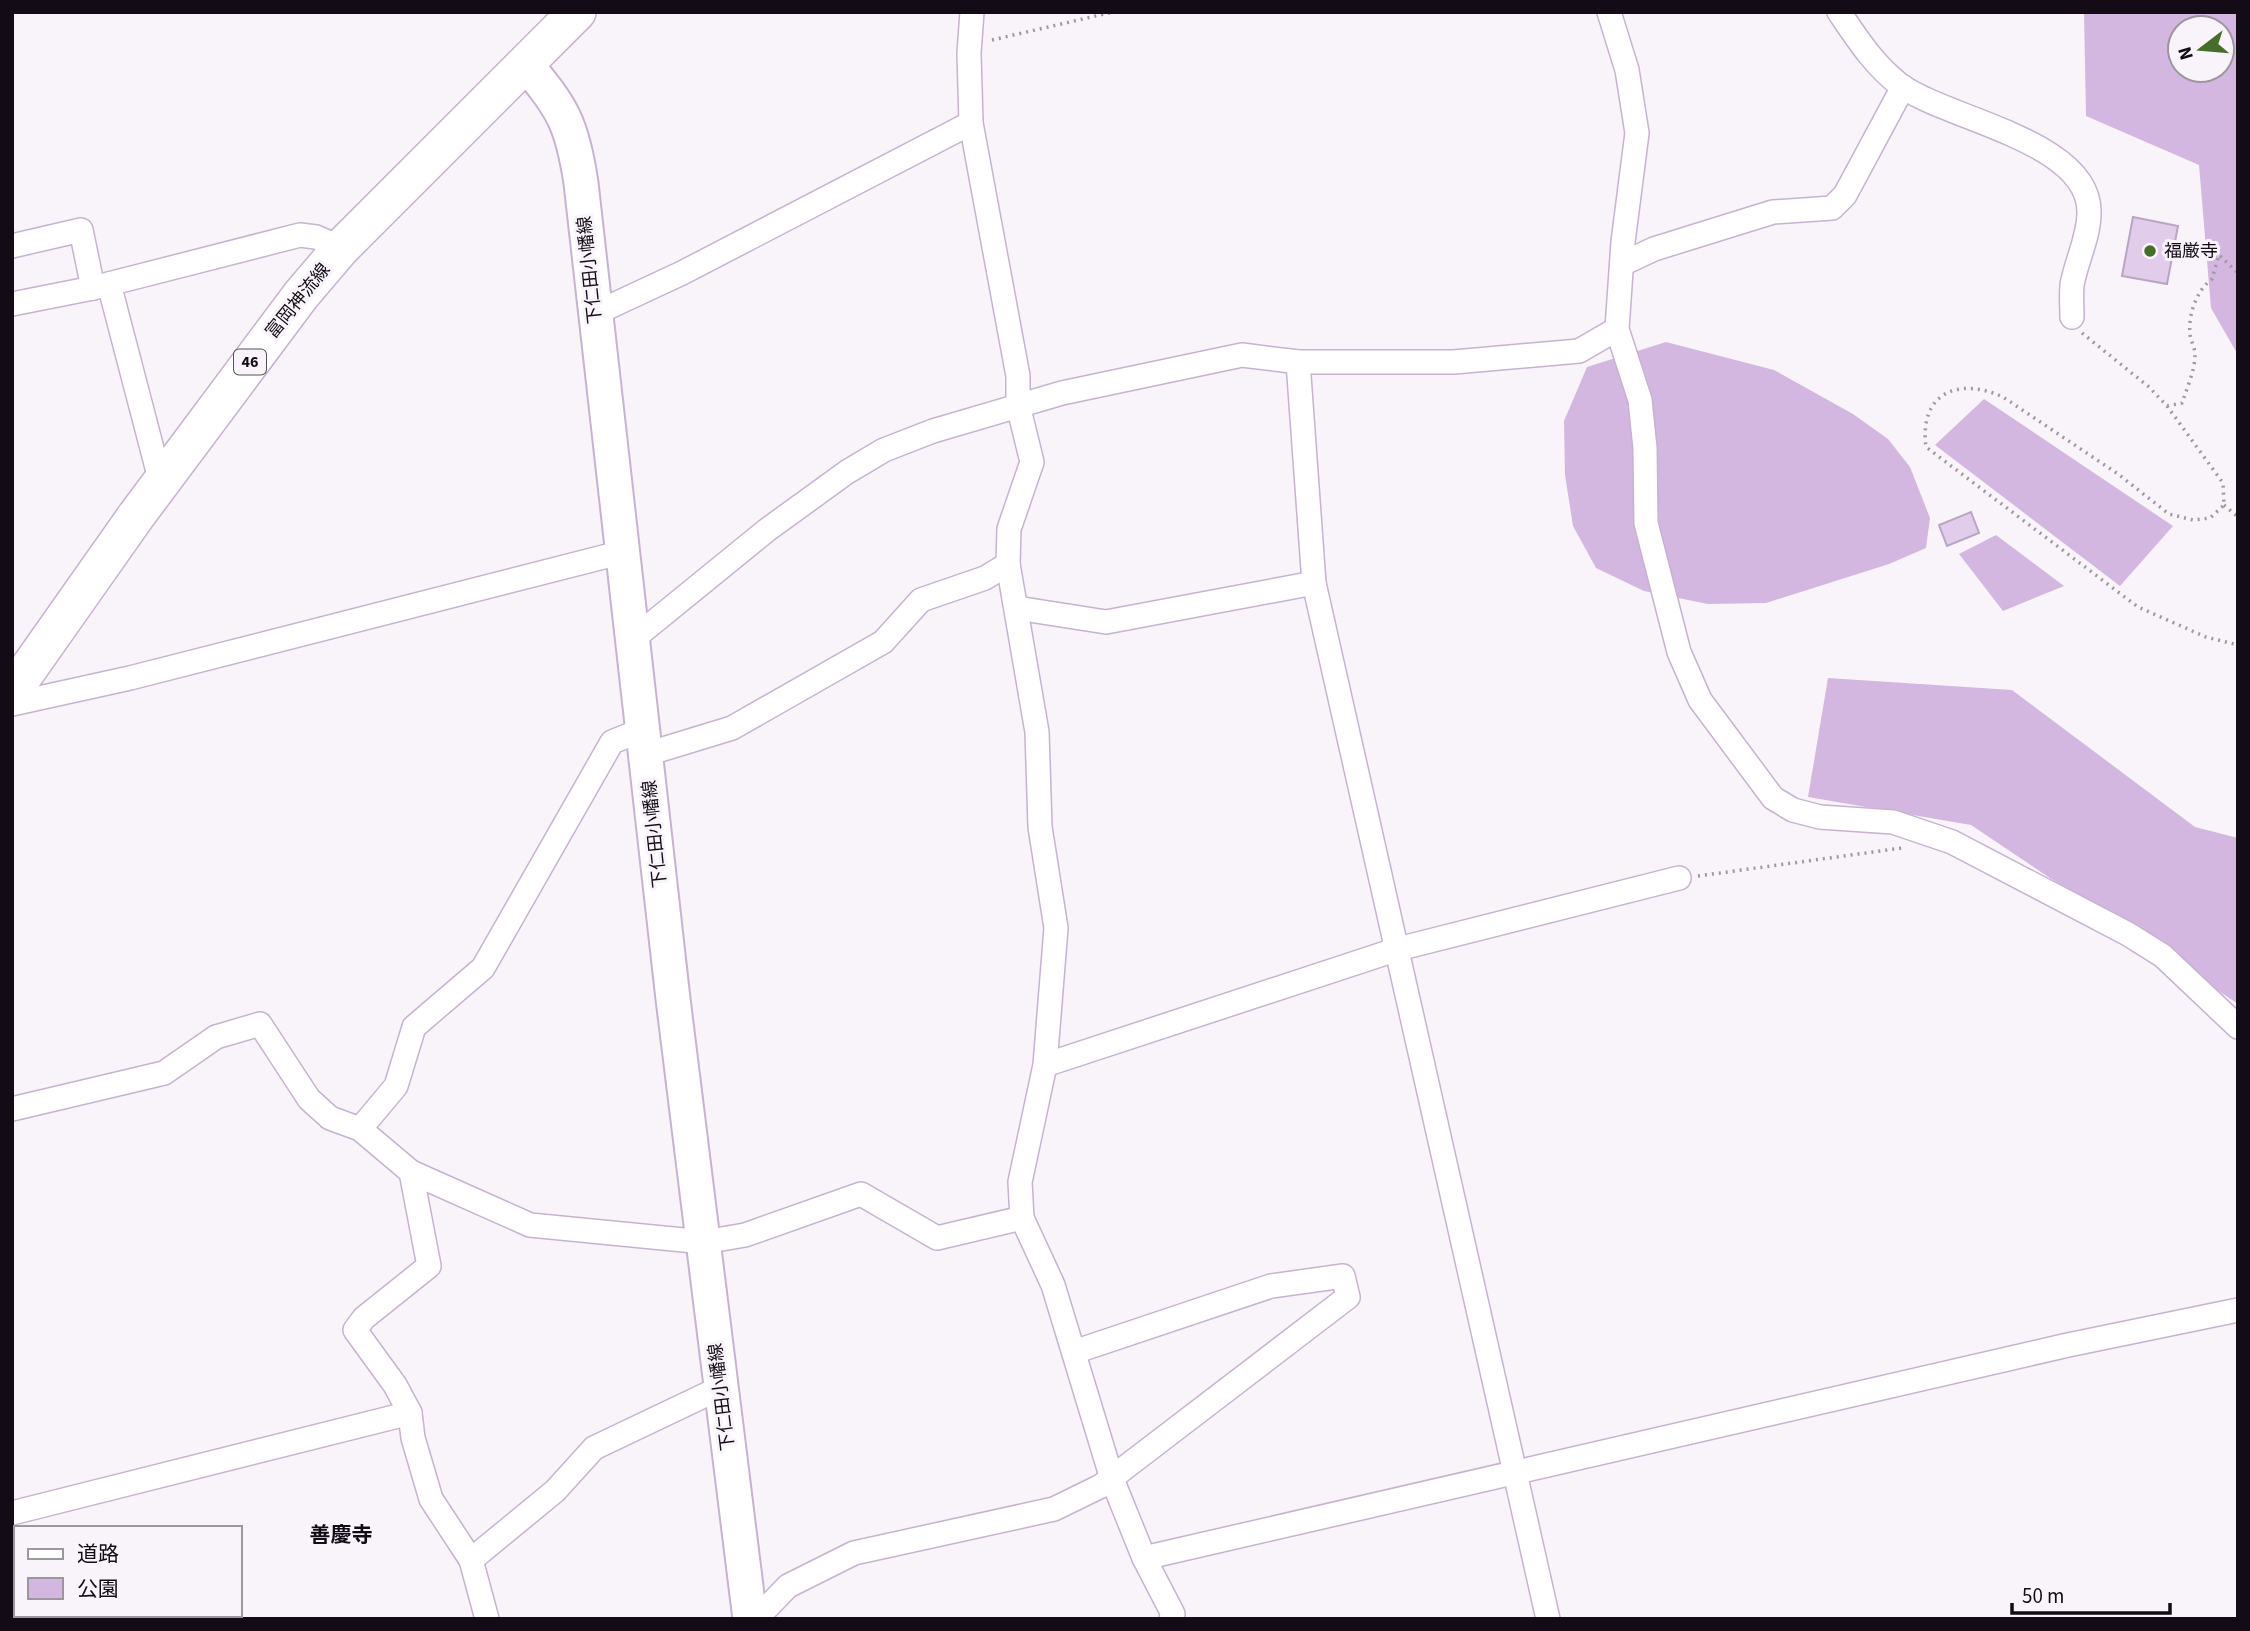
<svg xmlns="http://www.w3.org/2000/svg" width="2250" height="1631" viewBox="0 0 2250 1631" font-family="'Source Sans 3','Noto Sans JP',sans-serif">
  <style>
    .green { fill: #d3b7e0; fill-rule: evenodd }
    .building { fill: #e1cceb; stroke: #b9a5c3; stroke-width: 2 }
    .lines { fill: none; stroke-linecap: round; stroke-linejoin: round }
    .minor-casing { stroke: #c7b2d1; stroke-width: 26 }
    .secondary-casing { stroke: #c7b2d1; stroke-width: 37 }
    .primary-casing { stroke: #c7b2d1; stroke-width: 40 }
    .path { stroke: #9d98a0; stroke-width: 3.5; stroke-dasharray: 2 5; stroke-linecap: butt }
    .minor { stroke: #fff; stroke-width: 23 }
    .secondary { stroke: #fff; stroke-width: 33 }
    .primary { stroke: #fff; stroke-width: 37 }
    .poi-dot { fill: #466d29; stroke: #f8f4fa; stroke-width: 2.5 }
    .labels { text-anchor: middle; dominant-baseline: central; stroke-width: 6; stroke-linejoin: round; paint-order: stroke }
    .shield { fill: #f8f4fa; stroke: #58515a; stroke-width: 2 }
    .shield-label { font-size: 16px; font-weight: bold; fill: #130b16 }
    .poi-label { font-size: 18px; fill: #130b16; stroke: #f8f4fa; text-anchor: start }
    .street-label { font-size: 18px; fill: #130b16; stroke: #f8f4fa }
    .quarter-label { font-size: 21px; font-weight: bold; fill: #130b16; stroke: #f8f4fa }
  </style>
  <rect width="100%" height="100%" fill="#f8f4fa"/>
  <g class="green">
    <path d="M2084 12H2238V355L2211 308 2199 165 2086 116ZM2180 28H2222V70H2180Z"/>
    <path d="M1666 342 1774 370 1853 414 1888 439 1910 467 1930 518 1926 548 1889 564 1766 603 1708 604 1644 591 1596 568 1573 526 1565 475 1564 421 1587 367Z"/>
    <path d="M1984 399 2173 526 2120 586 1935 445Z"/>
    <path d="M1996 535 2064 586 2003 611 1959 554Z"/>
    <path d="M1828 678 2012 690 2195 827 2238 838V1004L1971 825 1808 797Z"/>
  </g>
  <g class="building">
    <path d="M2133 217 2178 226 2167 284 2122 276Z"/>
    <path d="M1971 512 1979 533 1947 546 1939 525Z"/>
  </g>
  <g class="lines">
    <g class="minor-casing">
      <g id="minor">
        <path d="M972 12 969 53 971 123 1018 376V405L1032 462 1009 529 1008 564 1037 732 1040 827 1056 928 1045 1065 1020 1182 1022 1218 1053 1285 1112 1479 1144 1558 1173 1614 1171 1619"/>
        <path d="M1609 12 1627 70 1637 133 1623 242 1617 329 1640 400 1645 448 1646 523 1679 652 1700 700 1773 798 1793 810 1820 817 1893 822 1952 842 2128 934 2163 956 2238 1027"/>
        <path d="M1839 12C1858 40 1874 65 1900 85 1948 120 2091 141 2089 213 2089 237 2076 262 2072 285 2071 296 2072 307 2072 317"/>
        <path d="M12 246 81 230 93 288"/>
        <path d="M1622 264 1654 249 1773 212 1832 208 1845 195 1903 87"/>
        <path d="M109 284 161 483"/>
        <path d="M12 304 93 288 300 235 316 237 341 248"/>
        <path d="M594 314 682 273 971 123"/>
        <path d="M1298 362 1314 583 1548 1619"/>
        <path d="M1017 608 1106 622 1314 583"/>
        <path d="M633 639 767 530 847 472 884 450 933 431 1062 393 1242 355 1298 362H1454L1579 351 1617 329"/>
        <path d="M12 704 130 678 623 552"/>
        <path d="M647 754 732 728 883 642 921 600 985 578 1008 564"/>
        <path d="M1045 1065 1398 949 1679 878"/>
        <path d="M12 1109 164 1073 216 1037 260 1024 309 1099 330 1118 360 1129 411 1172 530 1225 704 1242 745 1235 861 1194 937 1238 1022 1218"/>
        <path d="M360 1129 396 1086 414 1027 483 968 612 742 644 729"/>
        <path d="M411 1172 429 1266 364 1318 355 1330 395 1385 410 1413 413 1438 431 1499 471 1560 487 1619"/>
        <path d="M12 1513 410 1413"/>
        <path d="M1144 1558 2068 1345 2238 1310"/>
        <path d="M471 1560 555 1491 594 1448 720 1388"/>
        <path d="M756 1619 788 1586 854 1553 1054 1509 1101 1486 1348 1297 1343 1276 1271 1286 1074 1352"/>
      </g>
    </g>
    <g class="secondary-casing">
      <path id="secondary" d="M525 63C563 109 572 123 581 183L673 999 750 1619"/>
    </g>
    <g class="primary-casing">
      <path id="primary" d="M12 692 136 516 301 295 341 248 577 12"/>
    </g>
    <g class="path">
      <path d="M992 40 1113 12"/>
      <path d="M2082 333 2149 387 2167 406 2223 483 2224 505 2210 518 2193 520 2169 514 2118 474 2003 397C1957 376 1919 394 1926 447L2138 607 2206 637 2238 645"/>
      <path d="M2167 406 2182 403C2187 388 2195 370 2195 355 2195 347 2190 340 2190 333 2188 314 2197 290 2212 279L2219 255 2238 273"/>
      <path d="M2224 505 2238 517"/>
      <path d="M1698 876 1902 848"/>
    </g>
    <use href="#minor" class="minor"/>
    <use href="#secondary" class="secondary"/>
    <use href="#primary" class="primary"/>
  </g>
  <circle class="poi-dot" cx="2150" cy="251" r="7"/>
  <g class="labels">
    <rect class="shield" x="234" y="349.5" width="32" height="25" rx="5"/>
    <g class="shield-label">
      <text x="250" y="362">46</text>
    </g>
    <g class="poi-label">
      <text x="2164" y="251">福厳寺</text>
    </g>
    <g class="street-label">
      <text transform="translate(590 270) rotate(-96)">下仁田小幡線</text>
      <text transform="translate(298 301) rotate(-51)">富岡神流線</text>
      <text transform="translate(655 834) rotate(-96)">下仁田小幡線</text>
      <text transform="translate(722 1397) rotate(-97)">下仁田小幡線</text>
    </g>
    <g class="quarter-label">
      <text x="341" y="1535">善慶寺</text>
    </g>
  </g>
  <rect width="2250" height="1631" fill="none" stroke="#130b16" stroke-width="28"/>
  <rect x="14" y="1526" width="228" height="91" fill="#f8f4fa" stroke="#9c979f" stroke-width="2"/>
  <rect x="28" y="1549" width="35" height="10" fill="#ffffff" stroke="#9c979f" stroke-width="2"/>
  <text x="77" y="1561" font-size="21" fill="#130b16">道路</text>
  <rect x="28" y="1578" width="35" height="21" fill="#d3b7e0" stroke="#9c979f" stroke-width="2"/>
  <text x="77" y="1596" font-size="21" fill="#130b16">公園</text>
  <g transform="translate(2201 49) rotate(254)"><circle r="33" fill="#f8f4fa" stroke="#9c979f" stroke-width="2"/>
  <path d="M0-5L12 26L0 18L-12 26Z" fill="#466d29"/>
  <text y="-10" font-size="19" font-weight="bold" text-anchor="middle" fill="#130b16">N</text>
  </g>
  <path d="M2012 1603v10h158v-10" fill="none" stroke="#130b16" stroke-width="3.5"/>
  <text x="2022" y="1603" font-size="21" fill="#130b16" stroke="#f8f4fa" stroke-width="5" paint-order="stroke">50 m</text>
</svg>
